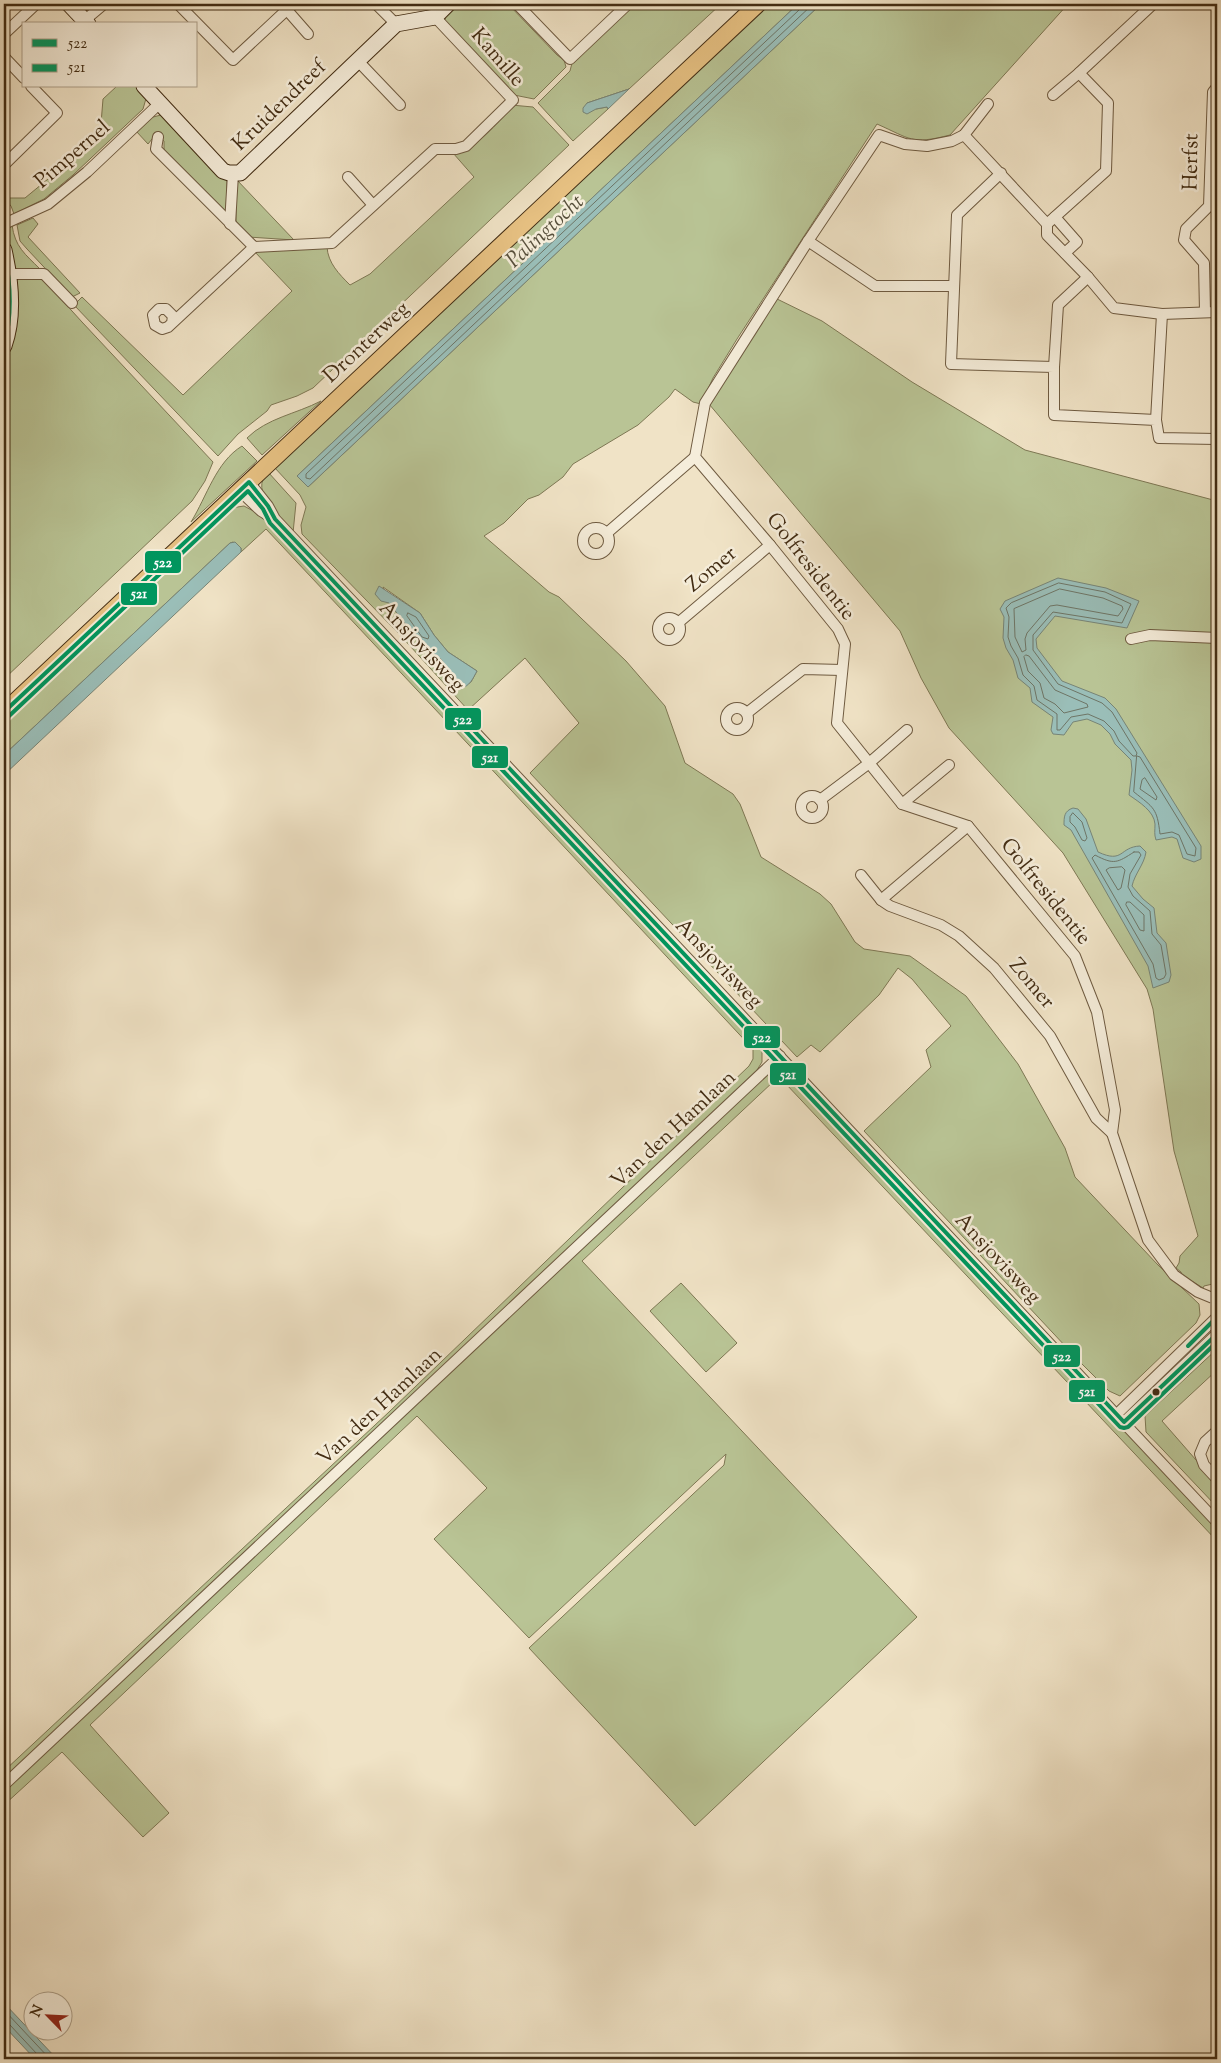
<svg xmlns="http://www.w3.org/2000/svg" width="1221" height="2063" viewBox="0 0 1221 2063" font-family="'Sorts Mill Goudy',serif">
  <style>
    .green { fill: #b9c495; stroke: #7e7854; fill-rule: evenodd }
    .water { fill: #9abeb8; stroke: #778476 }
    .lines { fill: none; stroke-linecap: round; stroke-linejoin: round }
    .shore { stroke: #6e7566; stroke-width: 1 }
    .street-casing { stroke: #6e5a40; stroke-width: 12 }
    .secondary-casing { stroke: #422c13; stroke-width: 17 }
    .primary-casing { stroke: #422c13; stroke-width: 18 }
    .street { stroke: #f5edda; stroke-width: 10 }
    .secondary { stroke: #f5edda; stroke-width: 15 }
    .primary { stroke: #e8c283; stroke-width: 16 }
    .bus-1-casing { stroke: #f5edda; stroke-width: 8 }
    .bus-2-casing { stroke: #f5edda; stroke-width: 8 }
    .bus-1 { stroke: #00965e; stroke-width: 4 }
    .bus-2 { stroke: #00965e; stroke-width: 4 }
    .bus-dot { fill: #422c13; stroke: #f5edda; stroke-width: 2 }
    .labels { text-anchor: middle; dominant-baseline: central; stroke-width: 5; stroke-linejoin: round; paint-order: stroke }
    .street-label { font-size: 21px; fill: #422c13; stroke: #f5edda }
    .water-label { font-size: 22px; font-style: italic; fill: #58503c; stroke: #f5edda }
    .line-badge { stroke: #f5edda; stroke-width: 2 }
    .badge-label { font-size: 14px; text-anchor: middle; font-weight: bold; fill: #fff }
  </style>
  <rect width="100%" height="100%" fill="#f0e3c6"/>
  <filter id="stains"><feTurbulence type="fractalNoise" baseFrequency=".004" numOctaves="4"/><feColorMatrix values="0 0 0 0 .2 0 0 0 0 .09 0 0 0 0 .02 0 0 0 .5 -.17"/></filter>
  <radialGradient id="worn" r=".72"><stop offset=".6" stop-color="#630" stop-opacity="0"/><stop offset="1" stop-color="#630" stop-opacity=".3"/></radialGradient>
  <g class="green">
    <path d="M455 4H508L557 55 564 60 566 67 534 99 514 95 444 22 448 10Z"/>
    <path d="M635 4H721L629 89 587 103 596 109 607 107 608 109 573 141 538 103 570 71 572 63 575 60Z"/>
    <path d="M766 4H798L297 476 308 487 821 4H1068L950 135C911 145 911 139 877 124L737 339 713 378 701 404 693 402 675 389 669 397 638 425 573 464 563 477 539 495 528 499 504 523 484 536 549 592 559 597 626 661 665 706 685 763 733 794 740 804 761 857 820 894 831 904 855 942 864 949 910 956 966 996 1018 1064 1065 1148 1075 1177 1158 1265 1199 1304 1200 1315 1196 1323 1120 1396 1109 1391 1082 1364 864 1131 931 1067 926 1050 951 1026 912 979 898 968 879 995 820 1052 811 1045 797 1057 530 773 579 723 525 658 468 710 401 636 302 534 301 525 306 507 300 495 274 467ZM383 587 420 613 434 635 448 652 477 671 471 682 460 688 441 659 431 653 418 640 389 603Z"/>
    <path d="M117 86H139L147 95 143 109 73 175 44 199 14 214 11 206 4 198H25L100 136 103 99Z"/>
    <path d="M511 105 533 107 569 145 313 388 297 396 271 405 267 411 238 434 218 456 74 305 82 297 183 395 292 291 254 251 327 247C328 263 339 274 350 285L370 274 474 177 453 153C477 148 492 128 509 111Z"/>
    <path d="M165 114 227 178 226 215 164 152V141L156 134 148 144 136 131 149 118Z"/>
    <path d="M236 179 294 240 248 237 236 225Z"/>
    <path d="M33 218 38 224 28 237 80 293 72 297 27 249 20 241 17 225Z"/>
    <path d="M10 225H12C15 247 25 254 40 269L36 272 14 269 6 235Z"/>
    <path d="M14 278H42L82 322 213 462 205 481 192 501 4 679V365L16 331Z"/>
    <path d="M773 297 822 321 912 382 1025 450 1217 501V1283L1204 1286 1203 1288 1182 1275 1181 1272 1176 1268 1179 1263 1180 1256 1198 1236 1174 1151 1153 1009 1147 989 1063 853 949 728 921 678 900 631 709 404Z"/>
    <path d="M321 401 262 455 247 438C267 418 296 414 321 401Z"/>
    <path d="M242 446 257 461 191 522C207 496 216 462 242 446Z"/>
    <path d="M268 472 296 503 293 533C281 518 248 491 268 472Z"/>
    <path d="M244 506 257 513 309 562 454 717 448 723 266 529 241 552V548L233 542 230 543 4 755V721L231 508Z"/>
    <path d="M460 723 762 1044V1062L757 1070 696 1130 4 1782V1771L389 1412 749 1066 753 1059V1049L454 729Z"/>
    <path d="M772 1070H783L791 1074 1217 1527V1541L785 1083 774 1081 582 1261 917 1617 695 1826 529 1648 724 1465 726 1454 529 1638 434 1539 487 1488 417 1416 90 1725 169 1813 143 1837 62 1752 4 1805V1791Z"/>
    <path d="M681 1283 737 1343 706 1372 650 1311Z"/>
    <path d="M1217 1349V1370L1162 1421 1217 1484V1507L1146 1432 1145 1416Z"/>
  </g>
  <g class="water">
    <path d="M798 4H821L308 487 297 476Z"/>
    <path d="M629 89 608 109 607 107 596 109 587 114 583 112V108L587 103Z"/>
    <path d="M235 542 241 548V552L4 775V755L230 543Z"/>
    <path d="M1058 578 1106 588 1139 601 1127 628 1055 616 1036 639 1037 648 1062 681 1105 698 1116 709 1201 846V859L1194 862 1183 858 1177 839 1172 837 1156 840C1154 834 1155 831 1155 824 1154 811 1139 802 1129 795L1132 770 1131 760 1115 744 1110 734 1101 725 1087 719 1073 722 1064 735 1053 734 1051 730 1053 717 1032 702 1030 688 1018 678 1013 660 1006 648 1003 638 1004 617 1000 609 1005 601Z"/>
    <path d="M379 586 420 613 434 635 448 652 477 671C473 678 470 687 460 688L441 659 431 653 418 640 389 603 381 601 375 594Z"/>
    <path d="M1073 808 1078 809 1086 819 1098 852C1124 864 1119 847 1140 846L1146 852C1144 865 1135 873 1132 886L1143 899 1154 908 1157 933 1166 943 1171 975 1169 982 1153 988 1148 966 1071 830 1064 825C1064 817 1064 811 1073 808Z"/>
    <path d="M4 2003 57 2059H35L4 2026Z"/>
  </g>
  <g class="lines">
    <g class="shore">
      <path d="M801 4 799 10 306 474V478L310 479 813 4"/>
      <path d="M1059 583 1105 592 1131 604 1122 623 1053 612 1033 635V650L1058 684 1102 703 1112 712 1137 753 1136 756H1133L1119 741 1114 731 1104 721 1088 714 1071 717 1060 730H1057V714L1037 700 1034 686 1023 675 1018 658 1011 646 1008 637 1009 617 1006 608 1011 603Z"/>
      <path d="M1060 589 1103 598 1122 606 1123 609 1118 616 1057 605 1050 606 1027 633 1025 639 1026 650 1022 652 1015 637 1014 609Z"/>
      <path d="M408 613 416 617 429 636 428 639 422 637 407 616Z"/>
      <path d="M1026 655 1029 656 1055 690 1087 704 1088 707 1064 713 1055 704 1044 698 1040 683 1028 671 1024 657Z"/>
      <path d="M1137 756 1140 757 1196 848 1195 856 1187 854 1179 835 1172 832 1160 834C1157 808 1154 808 1134 792Z"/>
      <path d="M1145 778 1157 797 1156 800 1140 789 1142 780Z"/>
      <path d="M1073 813 1082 822 1087 838 1085 841 1082 840 1075 827 1070 822V817Z"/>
      <path d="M1134 852H1139L1141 855 1130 874 1128 887 1133 896 1150 911 1152 934 1161 945 1166 974 1164 978 1159 980 1156 978 1153 964 1092 858 1095 855C1114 865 1117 863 1134 852Z"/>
      <path d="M1122 867 1125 870 1121 888 1118 890 1106 870 1109 868Z"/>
      <path d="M1127 902H1130L1144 915V931L1140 930 1126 905Z"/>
      <path d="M4 2010 50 2059"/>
      <path d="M4 2023 10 2025 37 2054 38 2059"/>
    </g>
    <g class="street-casing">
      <g id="street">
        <path d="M178 4 233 60 293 4"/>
        <path d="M376 4 396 24"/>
        <path d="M517 4 570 59 628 4"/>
        <path d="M287 10 308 34"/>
        <path d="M85 20 104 4"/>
        <path d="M4 34 36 4"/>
        <path d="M4 57 24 78"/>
        <path d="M358 61 400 105"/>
        <path d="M1053 95 1079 73"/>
        <path d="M988 104 964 135 952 141 927 146 905 144 879 135 808 241 705 403 695 457 770 545 838 629 845 644 837 723 902 804 968 826 1075 956 1097 1012 1115 1110 1112 1133 1148 1240 1174 1275 1198 1292 1215 1299"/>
        <path d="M964 135 1047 224V235L1088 277 1114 308 1162 314 1217 312"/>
        <path d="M158 137 156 149 254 247 332 243 435 149H456L466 146 513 100 435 17"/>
        <path d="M4 165 57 113 31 86"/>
        <path d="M1001 173 957 215 951 364 1054 367V415L1156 420 1159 438 1217 439"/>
        <path d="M348 177 373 205"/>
        <path d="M1055 217 1077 242 1065 253"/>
        <path d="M4 224 48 204 87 172 160 103"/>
        <path d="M230 224 233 174"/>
        <path d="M1047 224 1106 171 1108 103 1079 73 1153 4"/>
        <path d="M808 241 875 286H954"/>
        <path d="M10 274H44L72 303"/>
        <path d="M1205 312 1204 263 1184 240 1186 229 1209 206 1213 92 1217 87"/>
        <path d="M172 323 173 316 166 309H159L153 315 155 325 162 329 168 327 254 247"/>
        <path d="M1054 367 1058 305 1088 277"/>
        <path d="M1156 420 1162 314"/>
        <path d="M249 482 268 506 275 519 1217 1522"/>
        <path d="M240 491 261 511 274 519"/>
        <circle cx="596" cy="541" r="13"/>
        <path d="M607 533 695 457"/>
        <circle cx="669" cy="629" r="11"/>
        <path d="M678 623 770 545"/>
        <path d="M1131 639 1150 635 1217 638"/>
        <circle cx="737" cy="719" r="11"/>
        <path d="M747 713 803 669 842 670"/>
        <circle cx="812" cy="807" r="11"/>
        <path d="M820 800 868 764 907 730"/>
        <path d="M902 804 949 765"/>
        <path d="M861 875 881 900 890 906 941 925 959 936 994 968 1050 1036 1096 1118 1112 1133"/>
        <path d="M881 900 968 826"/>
        <path d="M1117 1414 1217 1317"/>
        <path d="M1124 1422 1217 1334"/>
        <path d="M1217 1431 1205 1442 1200 1454 1204 1465 1217 1479"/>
        <path d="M4 1785 780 1056"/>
      </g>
    </g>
    <g class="secondary-casing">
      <g id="secondary">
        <path d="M69 4 88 24"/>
        <path d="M144 86 223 171 229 173H240L396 24 435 17 448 4"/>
        <path d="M4 250C11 281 15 315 4 346"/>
      </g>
    </g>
    <g class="primary-casing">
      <path id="primary" d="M4 712 758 4"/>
    </g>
    <use href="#street" class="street"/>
    <use href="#secondary" class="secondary"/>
    <use href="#primary" class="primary"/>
    <g class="bus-1-casing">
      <g id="bus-1">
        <path d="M4 250C11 283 13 314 4 346"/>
        <path d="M4 712 249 482 268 506 275 519 1124 1422 1217 1334"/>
        <path d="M1188 1346 1217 1317 1214 1304 1217 1293"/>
      </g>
    </g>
    <g class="bus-2-casing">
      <path id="bus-2" d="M8 717 248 491 263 509 270 523 1120 1427 1124 1428 1128 1427 1217 1342"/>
    </g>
    <use href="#bus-1" class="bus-1"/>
    <use href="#bus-2" class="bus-2"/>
  </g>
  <circle class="bus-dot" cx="1156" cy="1392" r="4.5"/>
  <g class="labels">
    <g class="street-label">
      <text transform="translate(497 58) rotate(49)">Kamille</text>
      <text transform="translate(280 106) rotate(-44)">Kruidendreef</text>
      <text transform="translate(73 155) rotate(-41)">Pimpernel</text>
      <text transform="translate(1192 162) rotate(-89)">Herfst</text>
      <text transform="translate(367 343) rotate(-43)">Dronterweg</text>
      <text transform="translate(810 567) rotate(52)">Golfresidentie</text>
      <text transform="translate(712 570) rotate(-40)">Zomer</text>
      <text transform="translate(421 647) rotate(47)">Ansjovisweg</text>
      <text transform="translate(1045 892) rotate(51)">Golfresidentie</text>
      <text transform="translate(718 964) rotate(46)">Ansjovisweg</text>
      <text transform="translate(1031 984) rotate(50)">Zomer</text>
      <text transform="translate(674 1130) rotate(-43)">Van den Hamlaan</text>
      <text transform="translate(997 1259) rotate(47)">Ansjovisweg</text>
      <text transform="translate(380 1407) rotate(-43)">Van den Hamlaan</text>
    </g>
    <g class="water-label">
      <text transform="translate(546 232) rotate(-43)">Palingtocht</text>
    </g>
  </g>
  <g class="line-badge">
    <rect x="144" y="550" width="38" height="24" rx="5" fill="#00965e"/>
    <rect x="120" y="582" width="38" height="24" rx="5" fill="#00965e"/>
    <rect x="444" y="707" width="38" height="24" rx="5" fill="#00965e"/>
    <rect x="471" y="745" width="38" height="24" rx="5" fill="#00965e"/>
    <rect x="743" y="1025" width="38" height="24" rx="5" fill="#00965e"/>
    <rect x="769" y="1062" width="38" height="24" rx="5" fill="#00965e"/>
    <rect x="1043" y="1344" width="38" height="24" rx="5" fill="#00965e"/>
    <rect x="1068" y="1379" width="38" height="24" rx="5" fill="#00965e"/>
  </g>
  <g class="badge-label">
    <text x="163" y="567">522</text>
    <text x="139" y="598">521</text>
    <text x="463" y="724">522</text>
    <text x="490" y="762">521</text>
    <text x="762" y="1042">522</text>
    <text x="788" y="1079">521</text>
    <text x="1062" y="1361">522</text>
    <text x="1087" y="1396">521</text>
  </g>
  <rect width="1221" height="2063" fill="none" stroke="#f0e3c6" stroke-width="20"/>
  <rect x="5" y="5" width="1211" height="2053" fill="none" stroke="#422c13" stroke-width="2.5"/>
  <rect x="10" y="10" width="1201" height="2043" fill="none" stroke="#422c13"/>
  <rect x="22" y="22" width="175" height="65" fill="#f5edda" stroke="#ada08a"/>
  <rect x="32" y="39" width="25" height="8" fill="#00965e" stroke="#ada08a"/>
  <text x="68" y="48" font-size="15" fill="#422c13">522</text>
  <rect x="32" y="64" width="25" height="8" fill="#00965e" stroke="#ada08a"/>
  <text x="68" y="72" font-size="15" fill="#422c13">521</text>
  <g transform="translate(48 2016) rotate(294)"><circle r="24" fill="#f5edda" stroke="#ada08a"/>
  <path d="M0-4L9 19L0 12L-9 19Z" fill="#8f2418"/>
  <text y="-8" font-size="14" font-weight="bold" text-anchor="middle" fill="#422c13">N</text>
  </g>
  <rect width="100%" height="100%" filter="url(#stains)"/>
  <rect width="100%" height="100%" fill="url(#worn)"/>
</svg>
